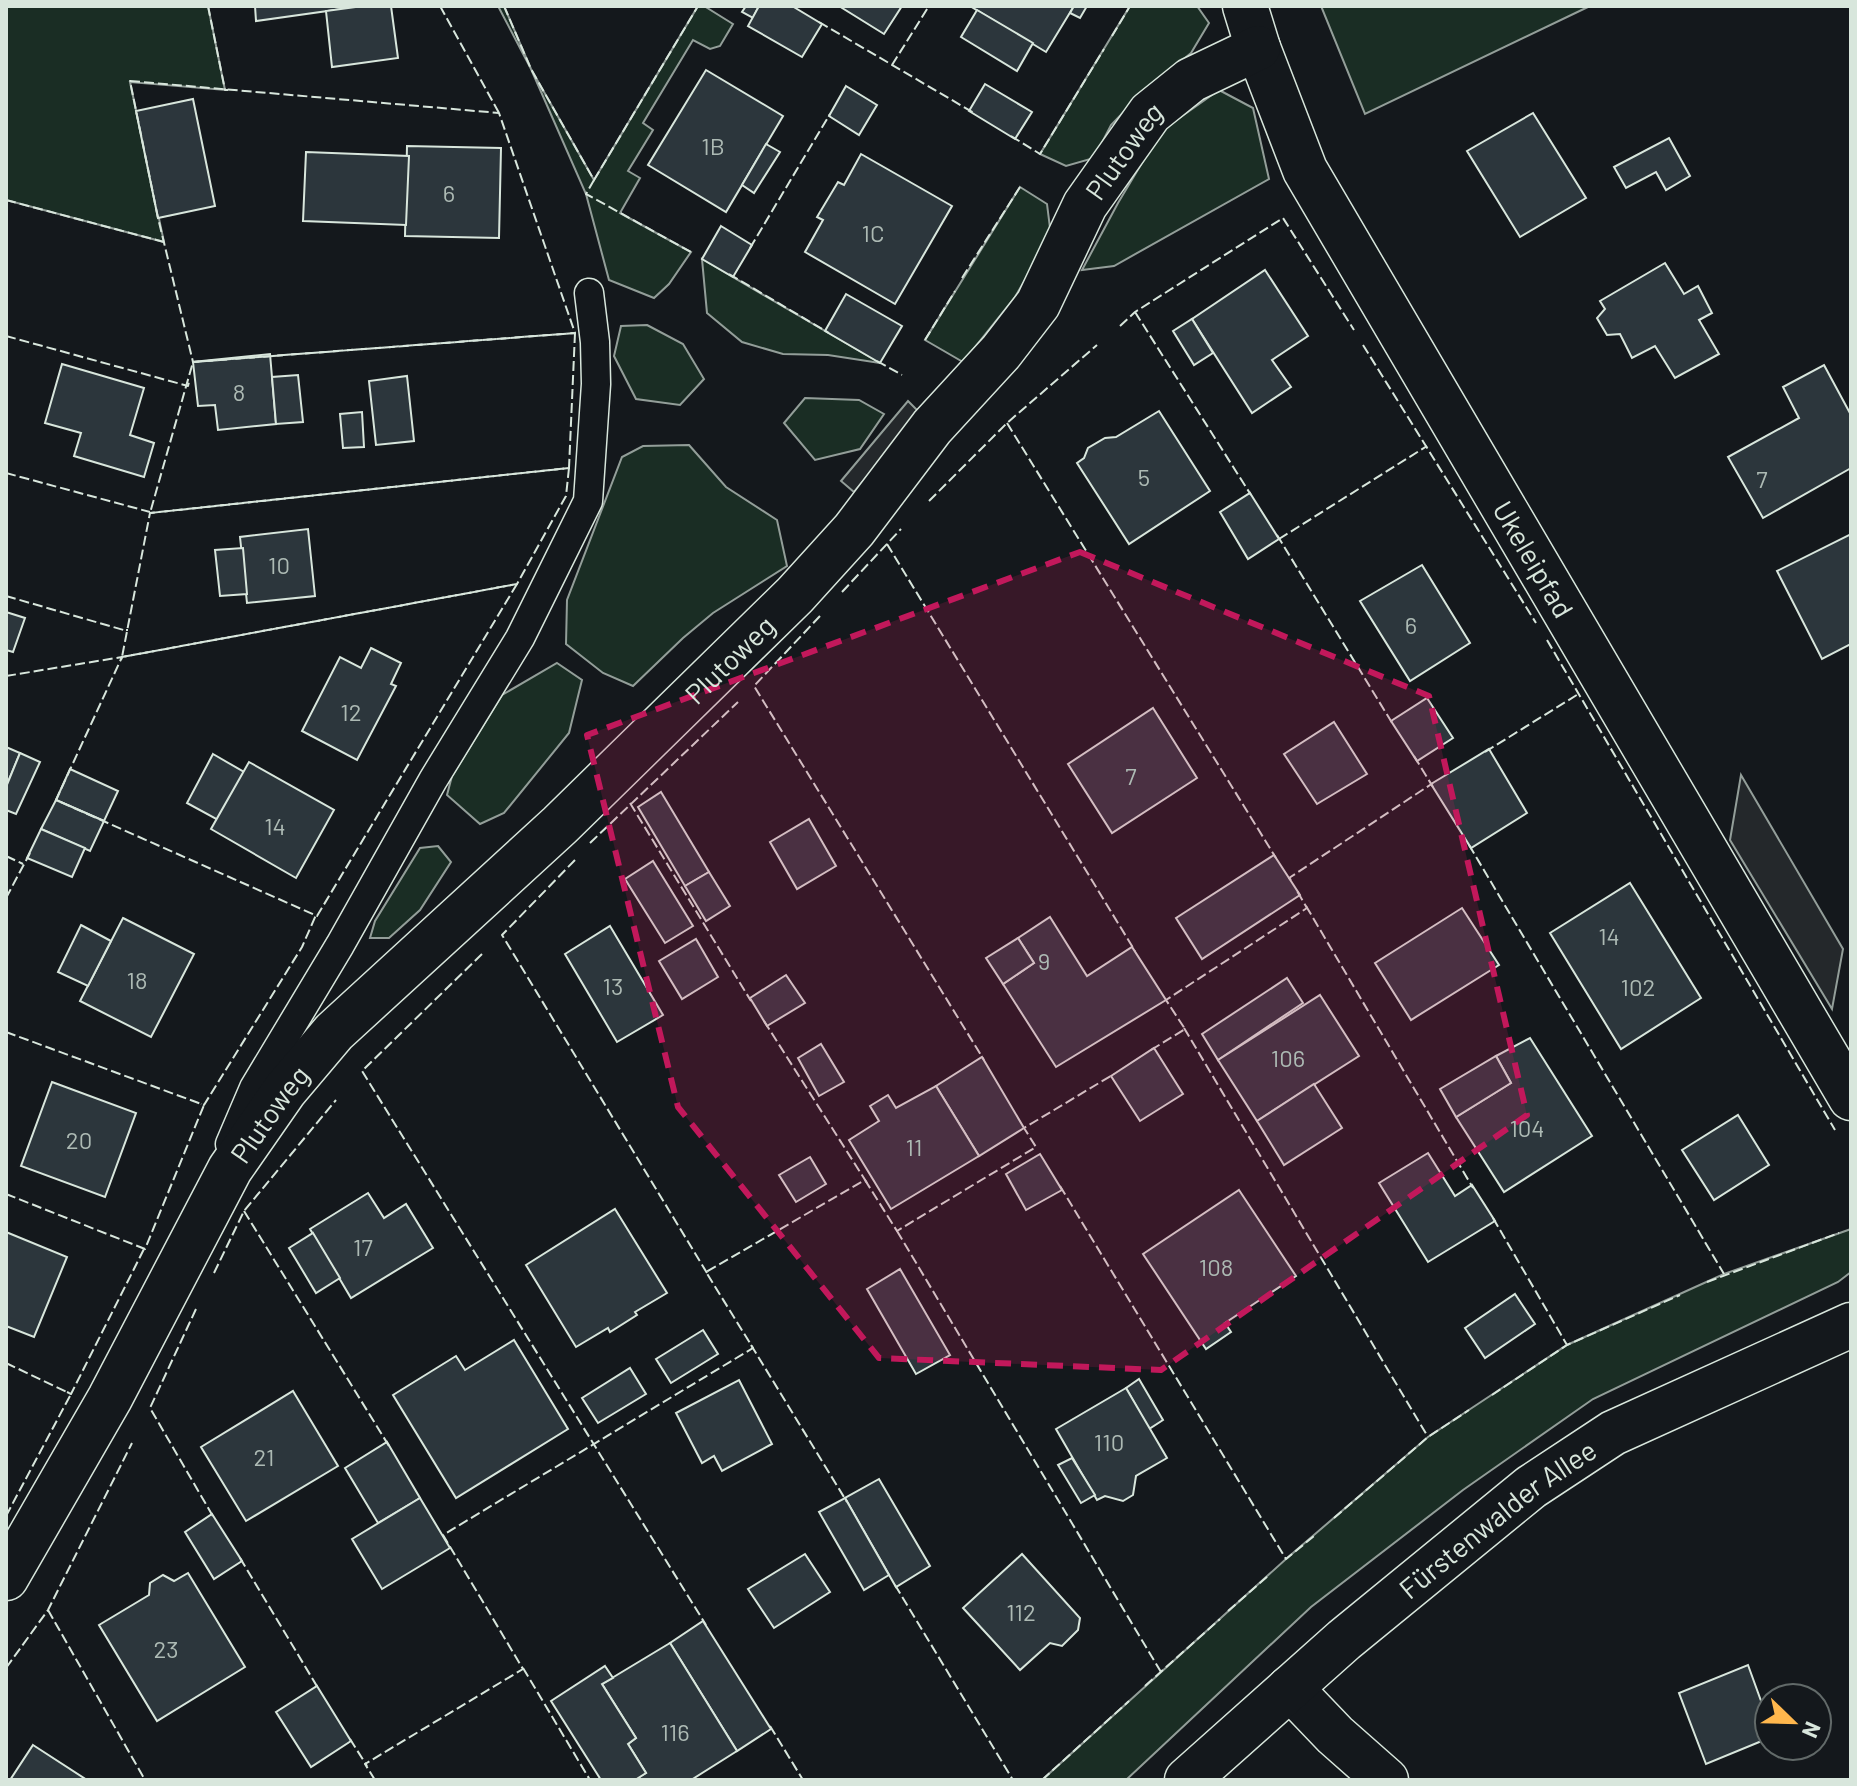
<svg xmlns="http://www.w3.org/2000/svg" width="1857" height="1786" viewBox="0 0 1857 1786" font-family="Barlow,sans-serif">
  <style>
    .green { fill: #1a2d24; stroke: #939e99; stroke-width: 2 }
    .parking { fill: #24282b; stroke: #939e99; stroke-width: 2 }
    .building { fill: #2c363c; stroke: #d8e6dc; stroke-width: 2 }
    .lines { fill: none; stroke-linecap: round; stroke-linejoin: round }
    .service-casing { stroke: #d8e6dc; stroke-width: 31 }
    .minor-casing { stroke: #d8e6dc; stroke-width: 47 }
    .secondary-casing { stroke: #d8e6dc; stroke-width: 47 }
    .service { stroke: #14181c; stroke-width: 28 }
    .minor { stroke: #14181c; stroke-width: 44 }
    .secondary { stroke: #14181c; stroke-width: 44 }
    .fence { stroke: #d8e6dc; stroke-width: 2; stroke-dasharray: 10 4; stroke-linecap: butt }
    .marked { fill: #c2185b; fill-opacity: 0.2; stroke: #c2185b; stroke-width: 6; stroke-dasharray: 16 10; stroke-linejoin: round }
    .labels { text-anchor: middle; dominant-baseline: central; stroke-width: 6; stroke-linejoin: round; paint-order: stroke }
    .number-label { font-size: 24px; fill: #adbab4 }
    .street-label { font-size: 28px; fill: #d8e6dc; stroke: #14181c }
  </style>
  <rect width="100%" height="100%" fill="#14181c"/>
  <g class="green">
    <path d="M6 6H208L225 90 130 82 164 242 6 200Z"/>
    <path d="M498 6H504L531 69 594 180 698 6H704L733 24 720 46 710 49 693 40 643 123 653 130 628 171 640 178 620 213 691 252 669 284 654 298 609 280 586 194 531 69Z"/>
    <path d="M1130 6H1197L1209 23 1191 53 1141 94 1111 125 1094 158 1066 166 1040 154Z"/>
    <path d="M1321 6H1590L1365 114Z"/>
    <path d="M1219 90 1253 108 1269 179 1114 266 1082 270 1118 203 1161 131Z"/>
    <path d="M1020 187 1047 204 1051 236 1015 297 963 362 925 340Z"/>
    <path d="M702 259 880 363 828 355 783 354 742 342 707 313Z"/>
    <path d="M647 325 683 344 704 379 680 405 636 399 614 356 621 326Z"/>
    <path d="M805 398 859 400 884 414 860 449 815 460 784 423Z"/>
    <path d="M689 445 726 487 777 520 787 566 713 613 683 638 633 686 603 673 566 644 567 600 622 457 643 446Z"/>
    <path d="M557 663 582 680 569 733 504 813 480 824 447 795 452 776 502 695Z"/>
    <path d="M438 846 451 862 420 910 389 938H370L375 921 420 848Z"/>
    <path d="M1851 1229V1272L1838 1282 1593 1399 1463 1490 1311 1607 1126 1780H1042L1286 1559 1428 1437 1567 1345 1724 1274Z"/>
  </g>
  <g class="parking">
    <path d="M908 401 920 413 854 492 841 481Z"/>
    <path d="M1741 775 1843 949 1832 1009 1730 840Z"/>
  </g>
  <g class="building">
    <path d="M255 6H363L256 21Z"/>
    <path d="M363 6H391L398 58 332 67 326 11Z"/>
    <path d="M746 6H759L753 18 742 12Z"/>
    <path d="M759 6H792L822 24 802 57 748 26Z"/>
    <path d="M839 6H902L884 34Z"/>
    <path d="M970 6H1074L1046 52Z"/>
    <path d="M1074 6H1087L1080 18 1070 13Z"/>
    <path d="M977 10 1033 43 1017 71 961 37Z"/>
    <path d="M706 70 783 116 726 212 648 165Z"/>
    <path d="M985 84 1032 112 1015 139 969 111Z"/>
    <path d="M846 86 877 105 859 135 829 116Z"/>
    <path d="M193 99 215 206 158 218 136 111Z"/>
    <path d="M1533 113 1586 198 1520 237 1467 151Z"/>
    <path d="M1669 138 1690 176 1666 190 1656 172 1626 188 1614 167Z"/>
    <path d="M766 144 780 152 754 193 742 185Z"/>
    <path d="M407 146 501 148 499 238 405 236Z"/>
    <path d="M306 152 409 156 406 225 303 221Z"/>
    <path d="M861 154 952 206 895 304 805 252 823 220 817 217 838 182 844 185Z"/>
    <path d="M721 226 752 245 733 277 702 259Z"/>
    <path d="M1665 263 1684 294 1698 286 1712 313 1699 320 1719 354 1675 378 1655 346 1632 358 1620 334 1607 335 1597 318 1605 309 1600 301Z"/>
    <path d="M1265 270 1308 336 1272 360 1291 387 1252 413 1192 319Z"/>
    <path d="M846 294 902 326 880 363 825 331Z"/>
    <path d="M1192 319 1213 353 1194 365 1173 331Z"/>
    <path d="M270 354 276 424 218 430 215 405 198 406 193 362Z"/>
    <path d="M62 364 144 388 130 435 154 443 144 477 74 456 81 433 45 423Z"/>
    <path d="M1824 365 1851 415V468L1763 518 1728 457 1799 418 1783 387Z"/>
    <path d="M298 375 303 422 276 424 272 377Z"/>
    <path d="M407 376 414 441 376 445 369 381Z"/>
    <path d="M1159 411 1210 491 1129 544 1077 463 1084 458 1088 448 1105 438 1116 437Z"/>
    <path d="M362 412 364 447 343 448 340 414Z"/>
    <path d="M1250 493 1279 539 1248 559 1220 512Z"/>
    <path d="M308 529 315 596 247 603 240 537Z"/>
    <path d="M1851 534V644L1822 659 1777 571Z"/>
    <path d="M243 548 247 594 220 596 215 550Z"/>
    <path d="M1422 565 1470 643 1410 681 1360 601Z"/>
    <path d="M6 612 25 618 13 652 6 650Z"/>
    <path d="M371 648 401 663 391 684 396 686 357 760 302 731 340 657 361 668Z"/>
    <path d="M1427 698 1453 738 1417 761 1391 721Z"/>
    <path d="M1153 708 1197 778 1112 833 1068 764Z"/>
    <path d="M1334 722 1367 774 1317 804 1284 754Z"/>
    <path d="M6 747 20 753 6 787Z"/>
    <path d="M1489 749 1527 813 1471 848 1431 784Z"/>
    <path d="M20 753 40 762 16 814 6 810V787Z"/>
    <path d="M213 754 244 772 218 820 187 803Z"/>
    <path d="M249 762 334 810 296 878 211 829Z"/>
    <path d="M70 769 118 791 104 821 56 800Z"/>
    <path d="M661 792 709 872 685 886 638 807Z"/>
    <path d="M56 800 104 821 90 851 41 829Z"/>
    <path d="M809 819 836 866 797 889 770 842Z"/>
    <path d="M41 829 85 848 72 877 27 858Z"/>
    <path d="M1274 855 1300 895 1202 959 1176 918Z"/>
    <path d="M653 861 693 926 665 943 625 879Z"/>
    <path d="M709 872 730 906 706 921 685 886Z"/>
    <path d="M1630 883 1701 998 1621 1049 1550 933Z"/>
    <path d="M1462 908 1499 965 1411 1020 1375 963Z"/>
    <path d="M1050 917 1087 976 1132 947 1166 1000 1056 1067 1003 984 1034 963 1018 938Z"/>
    <path d="M123 918 194 954 151 1037 80 1001Z"/>
    <path d="M81 925 111 941 88 986 58 972Z"/>
    <path d="M610 926 663 1015 617 1042 565 954Z"/>
    <path d="M1018 938 1034 963 1003 984 986 958Z"/>
    <path d="M696 939 718 977 682 999 659 961Z"/>
    <path d="M786 975 805 1003 767 1026 750 998Z"/>
    <path d="M1287 978 1303 1003 1218 1060 1202 1034Z"/>
    <path d="M1320 995 1359 1056 1257 1121 1218 1060Z"/>
    <path d="M1530 1038 1592 1136 1504 1192 1456 1117 1511 1083 1496 1056Z"/>
    <path d="M821 1044 844 1082 819 1096 798 1058Z"/>
    <path d="M1154 1048 1183 1094 1140 1121 1111 1076Z"/>
    <path d="M1496 1056 1511 1083 1456 1117 1440 1089Z"/>
    <path d="M982 1057 1024 1128 979 1156 936 1086Z"/>
    <path d="M52 1082 136 1113 105 1197 21 1166Z"/>
    <path d="M1314 1084 1342 1128 1284 1165 1257 1121Z"/>
    <path d="M936 1086 979 1156 891 1209 849 1140 879 1121 870 1106 888 1095 896 1108Z"/>
    <path d="M1738 1115 1769 1165 1714 1200 1682 1150Z"/>
    <path d="M1428 1153 1455 1196 1472 1185 1495 1221 1428 1262 1379 1183Z"/>
    <path d="M1040 1154 1062 1190 1026 1210 1006 1174Z"/>
    <path d="M810 1157 826 1184 796 1202 779 1175Z"/>
    <path d="M1239 1190 1296 1276 1225 1323 1231 1332 1206 1349 1143 1254Z"/>
    <path d="M368 1193 384 1218 406 1204 433 1248 351 1298 310 1229Z"/>
    <path d="M615 1209 667 1293 635 1312 637 1315 610 1332 608 1328 576 1347 526 1265Z"/>
    <path d="M6 1232 67 1257 34 1337 6 1326Z"/>
    <path d="M313 1233 340 1278 316 1293 289 1248Z"/>
    <path d="M900 1269 950 1355 916 1374 867 1289Z"/>
    <path d="M1515 1294 1535 1324 1485 1358 1465 1328Z"/>
    <path d="M703 1330 718 1354 671 1383 656 1359Z"/>
    <path d="M514 1340 568 1429 456 1498 393 1395 456 1356 465 1370Z"/>
    <path d="M630 1368 646 1394 598 1423 582 1398Z"/>
    <path d="M1139 1379 1163 1420 1149 1429 1126 1388Z"/>
    <path d="M739 1380 772 1444 722 1471 714 1456 702 1463 676 1413Z"/>
    <path d="M1126 1388 1167 1458 1136 1476 1133 1495 1123 1501 1105 1496 1097 1500 1056 1429Z"/>
    <path d="M293 1391 338 1466 246 1521 201 1447Z"/>
    <path d="M387 1442 420 1498 378 1523 345 1468Z"/>
    <path d="M1072 1458 1095 1495 1081 1503 1058 1465Z"/>
    <path d="M879 1479 930 1566 896 1587 845 1498Z"/>
    <path d="M420 1498 450 1548 382 1589 352 1539Z"/>
    <path d="M845 1498 889 1575 864 1590 819 1512Z"/>
    <path d="M212 1514 242 1561 214 1579 185 1532Z"/>
    <path d="M805 1554 830 1592 774 1628 748 1589Z"/>
    <path d="M1022 1554 1080 1618 1078 1630 1062 1646 1050 1643 1020 1670 963 1608Z"/>
    <path d="M188 1573 245 1667 157 1721 99 1625 149 1595 150 1583 163 1575 174 1581Z"/>
    <path d="M703 1621 771 1729 737 1751 670 1643Z"/>
    <path d="M670 1643 737 1751 691 1780H641L639 1777 646 1773 628 1744 636 1738 602 1684Z"/>
    <path d="M1748 1665 1769 1723V1738L1706 1764 1679 1693Z"/>
    <path d="M605 1666 613 1678 602 1684 636 1738 628 1744 646 1773 635 1780H601L551 1701Z"/>
    <path d="M317 1686 351 1741 311 1767 276 1712Z"/>
    <path d="M33 1745 87 1780H10Z"/>
  </g>
  <g class="lines">
    <g class="service-casing">
      <path id="service" d="M230 1144 254 1088 340 945 433 780 520 638 588 501 596 384 595 342 589 293"/>
    </g>
    <g class="minor-casing">
      <g id="minor">
        <path id="s1" d="M1245 6 1258 48 1305 170 1851 1098"/>
        <path id="s2" d="M6 1578 110 1398 230 1169 285 1090 334 1032 560 825 795 595 854 530 932 427 1001 352 1038 304 1085 205 1150 113 1191 80 1258 48"/>
        <path d="M1290 1688 1335 1735 1386 1780"/>
      </g>
    </g>
    <g class="secondary-casing">
      <g id="secondary">
        <path id="s3" d="M1187 1780 1344 1640 1531 1487 1613 1433 1851 1325"/>
      </g>
    </g>
    <use href="#service" class="service"/>
    <use href="#minor" class="minor"/>
    <use href="#secondary" class="secondary"/>
    <g class="fence">
      <path d="M208 6 225 90H228"/>
      <path d="M440 6 499 113"/>
      <path d="M504 6 531 69 594 180 586 194 691 252"/>
      <path d="M819 22 974 113"/>
      <path d="M1112 36 1130 6"/>
      <path d="M892 65 929 6"/>
      <path d="M130 81 499 113 575 333 193 362 158 218Z"/>
      <path d="M1011 136 1040 154 1104 49"/>
      <path d="M594 180 698 6"/>
      <path d="M6 200 164 242"/>
      <path d="M750 248 830 114"/>
      <path d="M729 274 829 333"/>
      <path d="M962 278 1020 187"/>
      <path d="M1135 312 1251 495"/>
      <path d="M1120 326 1135 312 1283 218 1354 330"/>
      <path d="M575 333 569 468 150 513 193 362Z"/>
      <path d="M6 336 188 386 189 382"/>
      <path d="M925 340 955 291"/>
      <path d="M1363 345 1536 623"/>
      <path d="M877 361 902 375"/>
      <path d="M1007 423 1276 858"/>
      <path d="M569 468 566 496 517 584 122 657 150 513Z"/>
      <path d="M6 473 150 512"/>
      <path d="M929 501 1007 423 1097 345"/>
      <path d="M1277 535 1394 726"/>
      <path d="M1279 539 1427 446"/>
      <path d="M887 544 1135 951"/>
      <path d="M517 584 317 916 56 800 122 657Z"/>
      <path d="M842 592 901 529"/>
      <path d="M6 596 127 631V629"/>
      <path d="M820 616 754 686 984 1060"/>
      <path d="M1547 640 1835 1130"/>
      <path d="M6 676 122 657 121 660"/>
      <path d="M1485 752 1580 693"/>
      <path d="M1414 756 1433 787"/>
      <path d="M630 803 751 1001"/>
      <path d="M590 843 738 702"/>
      <path d="M1469 845 1724 1274"/>
      <path d="M6 856 23 864"/>
      <path d="M575 860 502 935 707 1273"/>
      <path d="M1291 880 1289 878 1433 783"/>
      <path d="M6 898 30 853"/>
      <path d="M1306 906 1473 1188"/>
      <path d="M482 954 362 1071 706 1625"/>
      <path d="M764 1021 867 1183"/>
      <path d="M1184 1028 1428 1437"/>
      <path d="M6 1032 204 1105 302 947 316 915"/>
      <path d="M1151 1050 1185 1029 1166 1000 1307 908 1297 891"/>
      <path d="M1060 1186 1286 1559 1314 1536"/>
      <path d="M6 1194 145 1249 204 1105 201 1104"/>
      <path d="M244 1211 389 1446"/>
      <path d="M1493 1218 1567 1345"/>
      <path d="M897 1231 1161 1672"/>
      <path d="M214 1273 244 1211 336 1100"/>
      <path d="M1707 1282 1839 1233"/>
      <path d="M196 1309 150 1408 214 1518"/>
      <path d="M751 1345 847 1502"/>
      <path d="M6 1363 71 1394 144 1249"/>
      <path d="M1492 1395 1567 1345 1680 1295"/>
      <path d="M6 1516 71 1394 67 1392"/>
      <path d="M1334 1518 1428 1437 1469 1410"/>
      <path d="M240 1558 318 1688"/>
      <path d="M895 1585 1013 1780"/>
      <path d="M48 1610 145 1780"/>
      <path d="M1228 1611 1269 1575"/>
      <path d="M6 1668 48 1610 132 1443"/>
      <path d="M523 1668 590 1780"/>
      <path d="M1145 1686 1220 1619"/>
      <path d="M770 1726 803 1780"/>
      <path d="M350 1739 367 1766"/>
      <path d="M375 1780 365 1764 523 1669 443 1535 753 1348 706 1272 865 1180 897 1231 1036 1147 1024 1128 1114 1074"/>
      <path d="M1042 1780 1129 1701"/>
    </g>
  </g>
  <path class="marked" d="M1080 552 1429 696 1527 1115 1161 1370 879 1358 678 1107 587 735Z"/>
  <g class="labels">
    <g class="number-label">
      <text x="713" y="145">1B</text>
      <text x="449" y="192">6</text>
      <text x="873" y="232">1C</text>
      <text x="239" y="391">8</text>
      <text x="1144" y="476">5</text>
      <text x="1762" y="478">7</text>
      <text x="279" y="564">10</text>
      <text x="1411" y="624">6</text>
      <text x="351" y="711">12</text>
      <text x="1131" y="775">7</text>
      <text x="275" y="825">14</text>
      <text x="1609" y="935">14</text>
      <text x="1044" y="960">9</text>
      <text x="137" y="979">18</text>
      <text x="613" y="985">13</text>
      <text x="1638" y="986">102</text>
      <text x="1288" y="1057">106</text>
      <text x="1527" y="1127">104</text>
      <text x="79" y="1139">20</text>
      <text x="914" y="1146">11</text>
      <text x="363" y="1246">17</text>
      <text x="1216" y="1266">108</text>
      <text x="1109" y="1441">110</text>
      <text x="264" y="1456">21</text>
      <text x="1021" y="1611">112</text>
      <text x="166" y="1648">23</text>
      <text x="675" y="1731">116</text>
    </g>
    <g class="street-label">
      <text stroke="none"><textPath href="#s2" startOffset="1830">Plutoweg</textPath></text>
      <text stroke="none"><textPath href="#s1" startOffset="626">Ukeleipfad</textPath></text>
      <text stroke="none"><textPath href="#s2" startOffset="1182">Plutoweg</textPath></text>
      <text stroke="none"><textPath href="#s2" startOffset="534">Plutoweg</textPath></text>
      <text stroke="none"><textPath href="#s3" startOffset="406">Fürstenwalder Allee</textPath></text>
    </g>
  </g>
  <rect width="1857" height="1786" fill="none" stroke="#d8e6dc" stroke-width="16"/>
  <g transform="translate(1793 1722) rotate(113)"><circle r="38" fill="#14181c" stroke="#626a69" stroke-width="2"/>
  <path d="M0-6L14 30L0 20L-14 30Z" fill="#ffb74d"/>
  <text y="-12" font-size="22" font-weight="bold" text-anchor="middle" fill="#d8e6dc">N</text>
  </g>
</svg>
